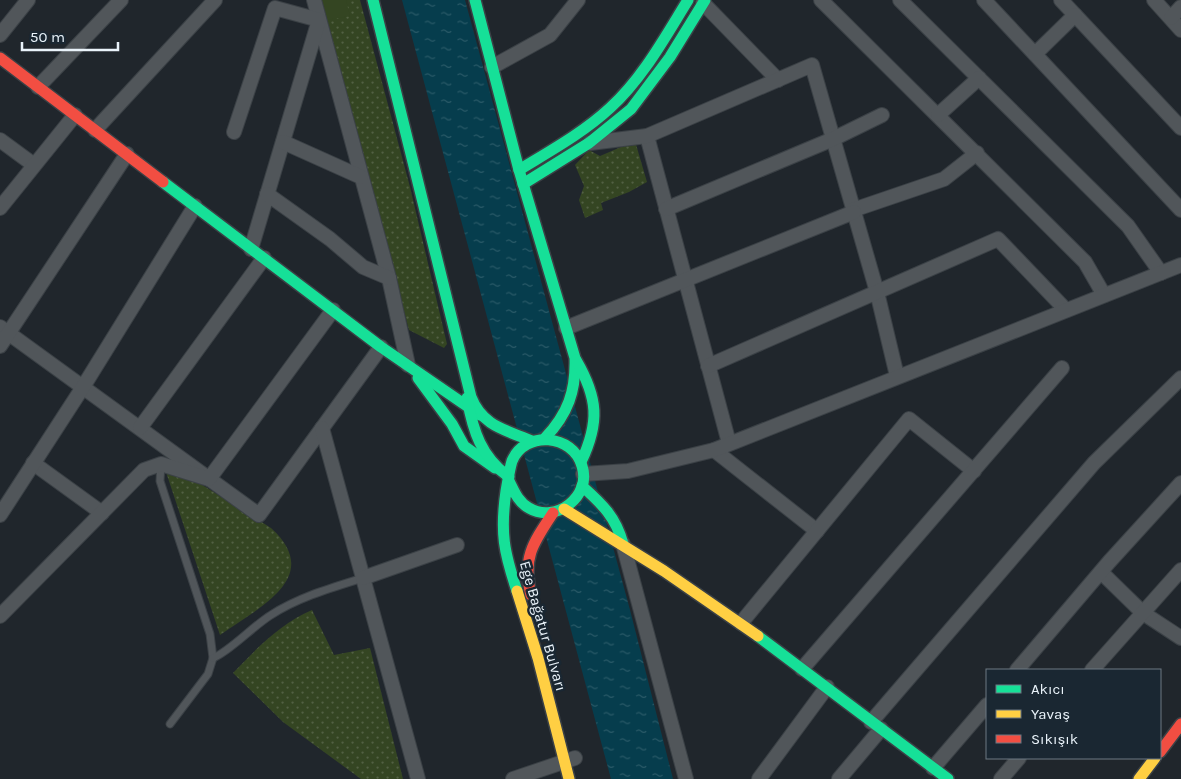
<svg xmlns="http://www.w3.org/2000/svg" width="1181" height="779" viewBox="0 0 1181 779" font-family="Karla,sans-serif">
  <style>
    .park { fill: url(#park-dots) }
    .garden { fill: #344522 }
    .water { fill: url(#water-ripples) }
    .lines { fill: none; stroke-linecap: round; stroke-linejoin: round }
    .lane-casing { stroke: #3b4146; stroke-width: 9 }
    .street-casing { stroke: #3b4146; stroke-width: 16 }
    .fast-casing { stroke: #3b4146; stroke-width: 14 }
    .slow-casing { stroke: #3b4146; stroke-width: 14 }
    .jam-casing { stroke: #3b4146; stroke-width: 14 }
    .lane { stroke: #51565a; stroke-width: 7 }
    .street { stroke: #51565a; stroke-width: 14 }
    .fast { stroke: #16e098; stroke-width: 11 }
    .slow { stroke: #ffcf43; stroke-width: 11 }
    .jam { stroke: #f24e42; stroke-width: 11 }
    .labels { text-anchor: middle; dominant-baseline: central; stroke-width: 5; stroke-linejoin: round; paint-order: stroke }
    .street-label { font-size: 15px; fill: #eaf3fa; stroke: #1a2732 }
  </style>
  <defs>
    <pattern id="park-dots" width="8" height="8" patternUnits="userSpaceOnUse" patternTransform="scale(1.25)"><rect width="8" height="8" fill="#344522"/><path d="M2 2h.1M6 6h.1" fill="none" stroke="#526043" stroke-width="1.8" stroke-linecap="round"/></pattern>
    <pattern id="water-ripples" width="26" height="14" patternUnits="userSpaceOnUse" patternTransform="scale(1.25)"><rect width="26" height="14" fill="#063d4d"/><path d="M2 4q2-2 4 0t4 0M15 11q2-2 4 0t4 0" fill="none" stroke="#2a5a68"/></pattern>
  </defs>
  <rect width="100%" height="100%" fill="#20262c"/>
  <g class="park">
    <path d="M320 0H360L410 187 447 344 444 348 409 330Z"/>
    <path d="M635 141 647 182 629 192 601 203 603 210 585 218 579 200 584 186 575 165 589 150 600 156Z"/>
    <path d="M172 466 271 528C325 577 258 608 220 635L166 472Z"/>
    <path d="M312 610 334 655 370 648 403 779H361L283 722 233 673C256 649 281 623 312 610Z"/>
  </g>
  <path class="garden" d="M322 0H346L350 16 327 20Z"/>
  <path class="water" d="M402 0H465L630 610 673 779H611Z"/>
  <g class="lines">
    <g class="lane-casing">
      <g id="lane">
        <path d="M161 464 160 481 210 634 213 658 208 674 170 724"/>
        <path d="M213 658C229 652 253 626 271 615 299 597 331 588 363 578"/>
      </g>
    </g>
    <g class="street-casing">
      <g id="street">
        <path d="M314 0 389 278 408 365"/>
        <path d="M821 0 1085 262 1104 295"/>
        <path d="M900 0 1128 226 1161 273"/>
        <path d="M984 0 1181 210"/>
        <path d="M1061 0 1181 128"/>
        <path d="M1154 0 1181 30"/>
        <path d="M703 3 778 80"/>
        <path d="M1171 18 1181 7"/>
        <path d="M0 35 28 0"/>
        <path d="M1035 54 1075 15"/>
        <path d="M492 67 550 35 578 0"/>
        <path d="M38 87 121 0"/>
        <path d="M938 115 979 78"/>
        <path d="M95 130 215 0"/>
        <path d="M234 132 275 8 319 20 251 249"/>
        <path d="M647 136 729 443"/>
        <path d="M0 140 34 165"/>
        <path d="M283 142 361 177"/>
        <path d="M590 143 647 136 812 65 877 292 897 376"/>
        <path d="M267 194 330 239 363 267 389 278"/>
        <path d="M0 208 75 115"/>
        <path d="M666 209 833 139 882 115"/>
        <path d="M853 210 944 179 977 153"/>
        <path d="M0 327 259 515 381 347"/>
        <path d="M566 328 854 212"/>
        <path d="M0 346 127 154"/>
        <path d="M708 366 998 239 1066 310"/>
        <path d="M140 428 264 258"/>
        <path d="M322 428 418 779"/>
        <path d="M714 450 817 531"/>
        <path d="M33 463 102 513"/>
        <path d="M583 474 628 471 714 450 1181 265"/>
        <path d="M0 515 83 387 195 206"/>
        <path d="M623 544 686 779"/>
        <path d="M1101 572 1143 613 1181 638"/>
        <path d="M363 578 457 545"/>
        <path d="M0 616 144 470 161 464 209 479 333 310"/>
        <path d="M741 623 909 419 974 471"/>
        <path d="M802 669 1062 368"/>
        <path d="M1017 670 1109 562 1181 483"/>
        <path d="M1092 670 1181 570"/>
        <path d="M871 722 1094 463 1181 378"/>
        <path d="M933 768 987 705"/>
        <path d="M513 779 575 758"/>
        <path d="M759 779 827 687"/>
        <path d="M839 779 881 729"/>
        <path d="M1001 779 1019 758"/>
      </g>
    </g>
    <g class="fast-casing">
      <g id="fast">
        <path d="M373 0 471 397C482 426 506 430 532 441"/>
        <path d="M475 0 519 170 575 358C576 391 568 414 545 438"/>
        <path d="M519 170C550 151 583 133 610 108 643 78 665 37 688 0"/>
        <path d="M163 182 381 347 480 415"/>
        <path d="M523 184 589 143 631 109 670 57 705 0"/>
        <path d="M576 360C598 398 600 422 581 462"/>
        <path d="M418 378 452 424 464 446 495 468"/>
        <path d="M467 398C473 431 481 457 509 477"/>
        <path d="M509 481C514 491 518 502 529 508 556 524 592 496 582 466 573 434 525 430 512 461 509 471 508 481 506 491 500 533 504 552 517 591"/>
        <path d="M582 486C602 504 616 517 623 544"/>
        <path d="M758 636 948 779"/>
      </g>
    </g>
    <g class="slow-casing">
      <g id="slow">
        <path d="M564 509 664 571 758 636"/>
        <path d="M517 591 538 658 569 779"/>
        <path d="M1139 779 1155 758"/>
      </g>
    </g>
    <g class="jam-casing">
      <g id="jam">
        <path d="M0 58 163 182"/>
        <path d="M531 595C522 558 533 543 553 513"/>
        <path d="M1160 752 1181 724"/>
      </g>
    </g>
    <use href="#lane" class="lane"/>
    <use href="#street" class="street"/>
    <use href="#fast" class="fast"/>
    <use href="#slow" class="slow"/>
    <use href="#jam" class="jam"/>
  </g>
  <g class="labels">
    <g class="street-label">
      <text transform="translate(543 626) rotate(74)">Ege Bağatur Bulvarı</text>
    </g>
  </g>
  <rect x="986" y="669" width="175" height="90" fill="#1a2732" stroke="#6d7982"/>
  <rect x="996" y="685" width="25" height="8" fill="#16e098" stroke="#6d7982"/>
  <text x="1031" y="694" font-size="15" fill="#eaf3fa">Akıcı</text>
  <rect x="996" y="710" width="25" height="8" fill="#ffcf43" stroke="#6d7982"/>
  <text x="1031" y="719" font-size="15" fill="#eaf3fa">Yavaş</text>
  <rect x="996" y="735" width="25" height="8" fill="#f24e42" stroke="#6d7982"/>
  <text x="1031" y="744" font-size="15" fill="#eaf3fa">Sıkışık</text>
  <path d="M22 42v8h96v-8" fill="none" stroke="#eaf3fa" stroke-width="2.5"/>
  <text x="30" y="42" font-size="15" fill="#eaf3fa" stroke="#1a2732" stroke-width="4" paint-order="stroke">50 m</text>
</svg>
